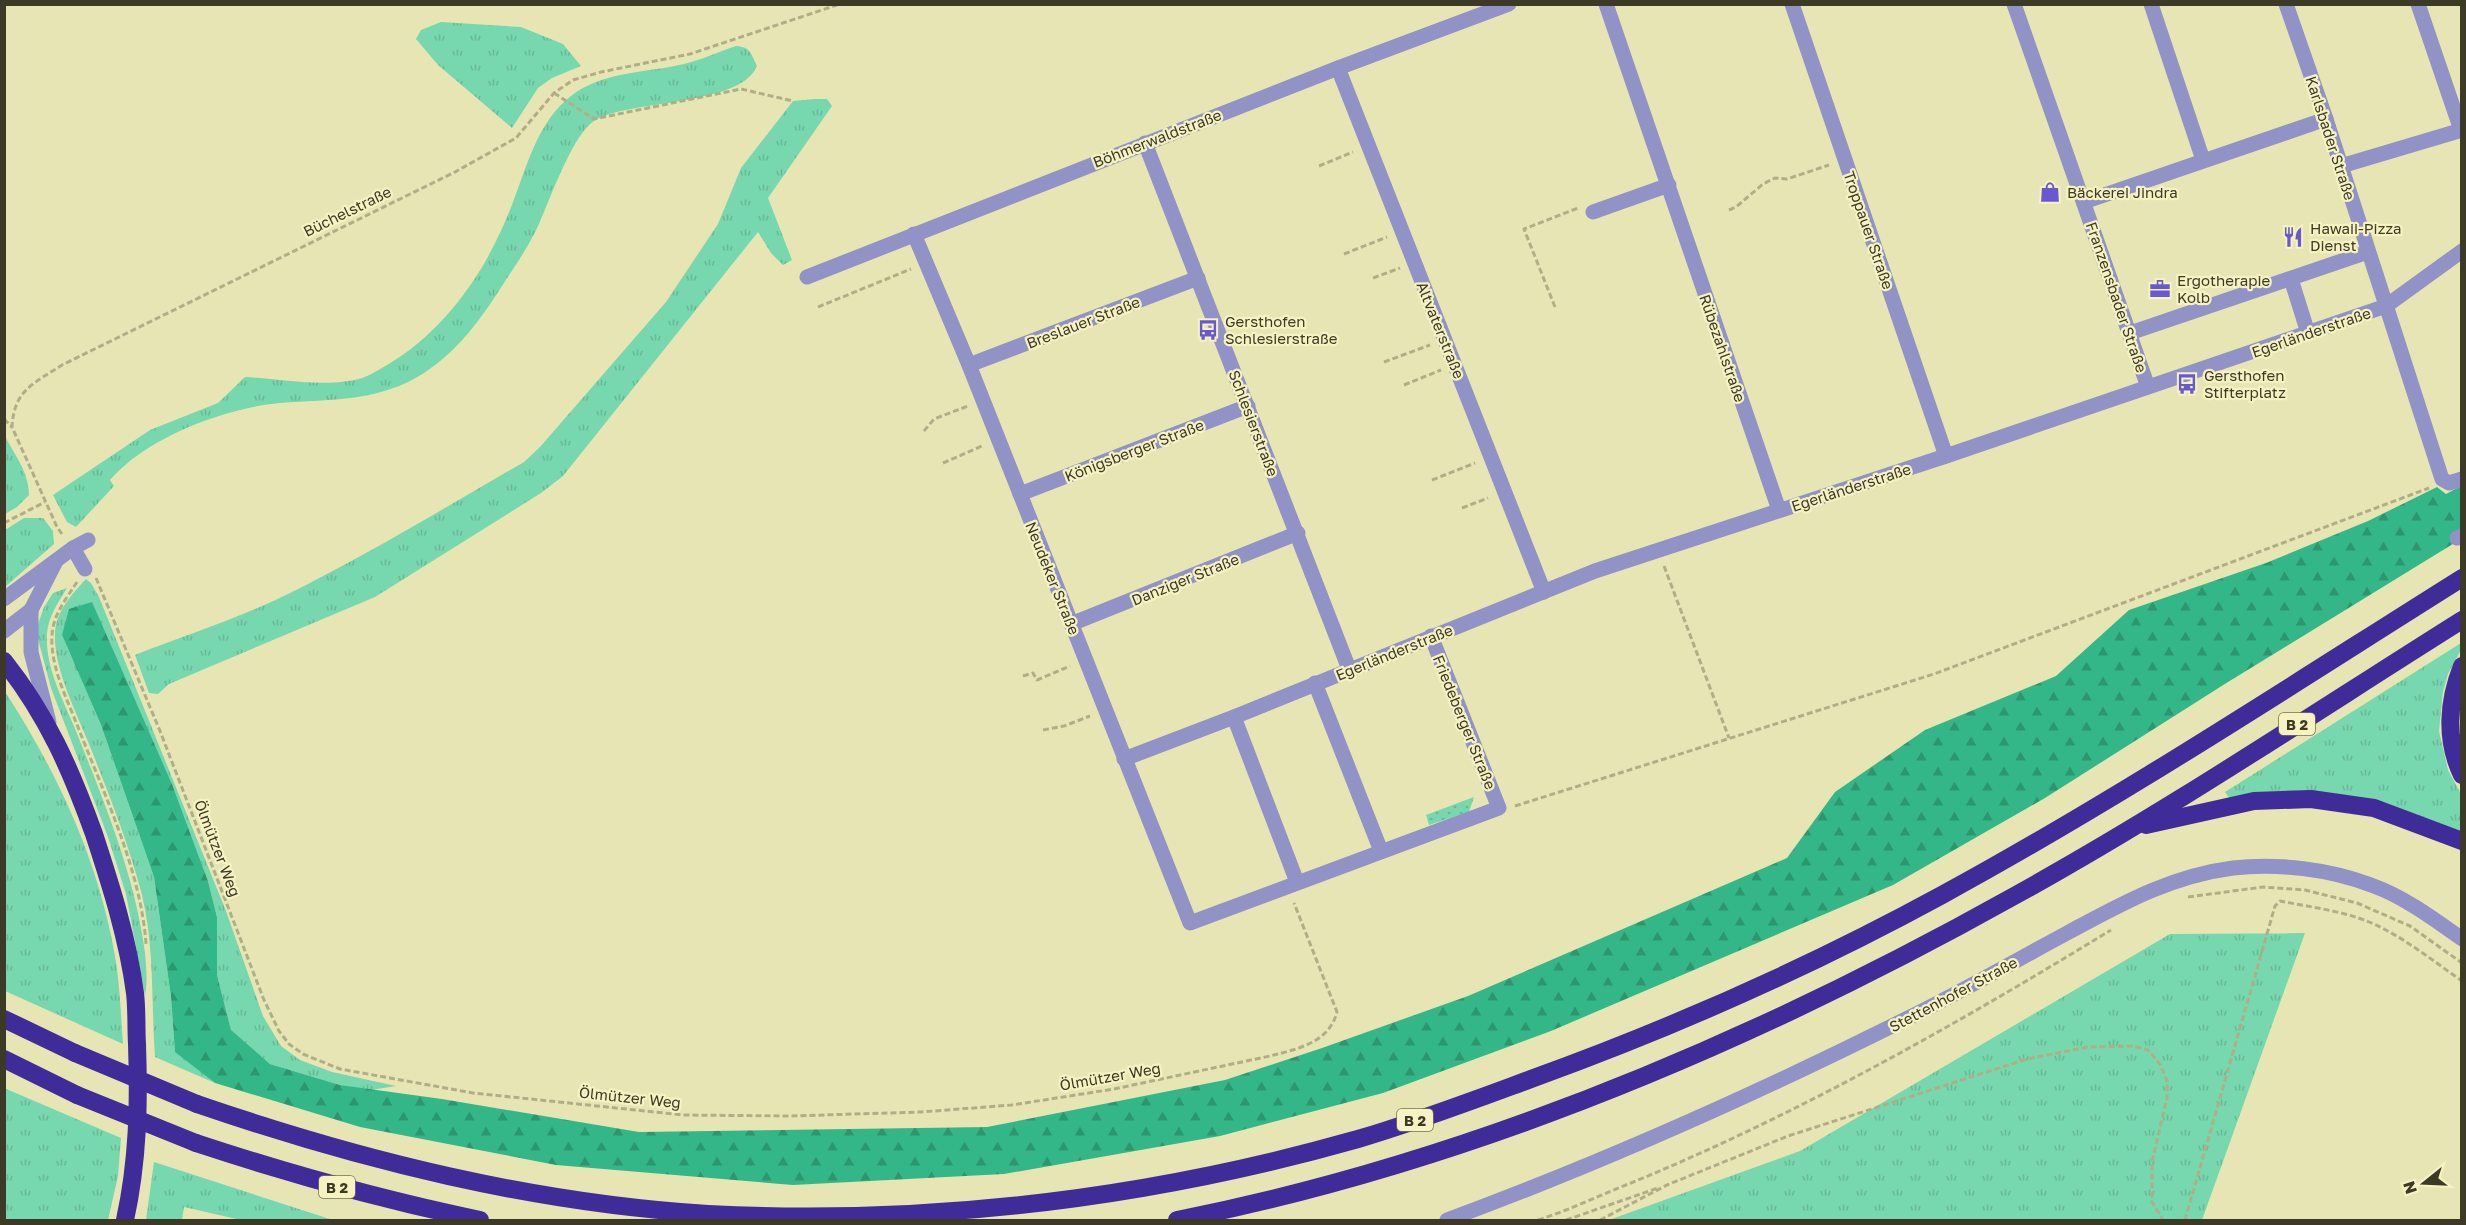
<svg xmlns="http://www.w3.org/2000/svg" width="2466" height="1225" viewBox="0 0 2466 1225" font-family="'Golos Text',sans-serif">
  <style>
    .grass { fill: url(#grass-tufts) }
    .forest { fill: url(#forest-firs) }
    .park { fill: url(#park-dots) }
    .lines { fill: none; stroke-linecap: round; stroke-linejoin: round }
    .path { stroke: #b1ae87; stroke-width: 3; stroke-dasharray: 6 3; stroke-linecap: butt }
    .minor { stroke: #9192c5; stroke-width: 15 }
    .highway { stroke: #402c98; stroke-width: 18 }
    .highway-bridge { stroke: #402c98; stroke-width: 18 }
    .labels { text-anchor: middle; dominant-baseline: central; stroke-width: 4.5; stroke-linejoin: round; paint-order: stroke }
    .shield { fill: #f6f2c2; stroke: #747156; stroke-width: 1.5 }
    .shield-label { font-size: 14px; font-weight: bold; fill: #3c3a27 }
    .street-label { font-size: 15px; fill: #3c3a27; stroke: #f6f2c2 }
    .poi-label { font-size: 15px; fill: #3c3a27; stroke: #f6f2c2; text-anchor: start }
  </style>
  <defs>
    <pattern id="grass-tufts" width="24" height="20" patternUnits="userSpaceOnUse" patternTransform="scale(1.5)"><rect width="24" height="20" fill="#77d7ae"/><path d="M3 7l-1-3M5 7V3M7 7l1-3M15 17l-1-3M17 17v-4M19 17l1-3" fill="none" stroke="#68b996"/></pattern>
    <pattern id="forest-firs" width="22" height="20" patternUnits="userSpaceOnUse" patternTransform="scale(1.5)"><rect width="22" height="20" fill="#34b788"/><path d="M5 1l3.5 6h-7zM16 11l3.5 6h-7z" fill="#2d966f"/></pattern>
    <pattern id="park-dots" width="8" height="8" patternUnits="userSpaceOnUse" patternTransform="scale(1.5)"><rect width="8" height="8" fill="#77d7ae"/><path d="M2 2h.1M6 6h.1" fill="none" stroke="#68b996" stroke-width="1.8" stroke-linecap="round"/></pattern>
  </defs>
  <rect width="100%" height="100%" fill="#e8e5b5"/>
  <g class="grass">
    <path d="M441 22 521 27 563 44 581 66 552 78 538 88 512 128 438 65 416 39 421 30Z"/>
    <path d="M736 46C751 47 751 54 757 66 740 107 628 99 594 121 573 134 550 199 539 224 529 246 515 266 502 286 480 320 459 350 424 373 379 402 332 399 280 403 225 408 147 437 110 480L114 486 76 527 67 522 53 495 150 430 218 403 245 377C281 379 319 387 354 380 366 378 377 371 387 365 447 330 489 267 513 202 527 166 538 121 571 96 603 71 646 73 684 64 701 60 718 52 736 46Z"/>
    <path d="M815 99H827L832 106 768 198 792 260 783 265 771 253 758 232 563 476 541 493 375 597 169 684 158 694 149 693 135 655C186 635 239 618 288 594 369 554 446 507 524 462L540 447 666 302 718 224 741 168 793 101Z"/>
    <path d="M5 436C15 456 29 472 29 495L17 507 5 514Z"/>
    <path d="M24 518H43L53 531 54 544 5 587V530Z"/>
    <path d="M86 579 91 583 99 597 226 911 263 1016 281 1046 300 1060 332 1072 396 1086 371 1090 340 1085 270 1064 231 1031 217 975V917L208 881 172 784 91 603 62 635 101 725 154 877 171 997 175 1051 215 1083 155 1057C151 1003 155 949 142 895 129 845 110 797 91 749 78 715 53 669 55 633 56 611 72 594 86 579Z"/>
    <path d="M67 588C58 603 48 617 47 634 45 666 62 698 74 726 103 799 135 875 145 953 146 966 148 982 145 995L126 894 108 837 51 688 38 639V624L44 607 53 593Z"/>
    <path d="M2461 643V650L2448 674 2443 692 2439 731 2448 770 2461 794V831C2380 800 2318 779 2230 799L2225 792Z"/>
    <path d="M4 690C58 773 100 863 116 962 120 989 121 1017 123 1044L5 991Z"/>
    <path d="M2305 933 2202 1220H1609L1800 1151 2170 934Z"/>
    <path d="M4 1088 121 1138 118 1176 108 1220H5Z"/>
    <path d="M154 1162 333 1220H241L184 1207 182 1220H146Z"/>
  </g>
  <path class="forest" d="M2461 486V539L2228 682 2045 798 1893 885 1551 1031 1383 1093 1220 1136 1004 1174 793 1185 556 1165 360 1127 215 1083 175 1052 171 997 154 877 101 725 62 635 69 609 92 602 172 784 208 881 217 917V975L231 1030 270 1064 340 1085 442 1099 639 1132 987 1127 1225 1080 1322 1048 1468 996 1787 858 1835 792 1925 730 2056 676 2129 610 2266 563 2368 521 2437 487 2446 494Z"/>
  <path class="park" d="M1474 797 1469 812 1429 825 1426 815Z"/>
  <g class="lines">
    <g class="path">
      <path d="M554 93 594 119 741 89 793 101"/>
      <path d="M1319 166 1353 152"/>
      <path d="M1729 210 1736 207 1763 184 1775 178 1787 179 1829 165"/>
      <path d="M1344 254 1387 237"/>
      <path d="M1373 278 1400 268"/>
      <path d="M818 307 911 269"/>
      <path d="M1555 307 1524 229 1578 208"/>
      <path d="M1384 362 1430 345"/>
      <path d="M1404 385 1441 370"/>
      <path d="M4 419 12 427"/>
      <path d="M924 431 934 419 968 406"/>
      <path d="M943 463 982 446"/>
      <path d="M1432 480 1475 463"/>
      <path d="M1462 508 1488 498"/>
      <path d="M4 523 45 502"/>
      <path d="M62 534 57 527 12 427C14 390 33 384 62 365L455 172 516 138 554 93 573 80 601 72 690 54 840 4"/>
      <path d="M1664 566 1729 738"/>
      <path d="M96 578 160 731 264 1000 279 1031 289 1044 303 1054 340 1069 473 1093 683 1115 790 1116 921 1112 1012 1105 1114 1089 1270 1056C1297 1049 1329 1043 1337 1012L1294 903"/>
      <path d="M77 582C66 599 53 615 52 635 50 666 67 699 78 727 104 794 141 871 146 944"/>
      <path d="M1023 676 1033 673 1037 680 1070 666"/>
      <path d="M1043 730 1064 726 1090 716"/>
      <path d="M1515 806 1934 674 2429 488"/>
      <path d="M2188 897 2263 887 2305 890 2357 903 2410 926 2462 963"/>
      <path d="M1538 1220C1570 1210 1600 1195 1631 1183 1799 1114 1957 1024 2111 930"/>
      <path d="M1566 1220 1658 1188"/>
      <path d="M1600 1220 1667 1185 1788 1136 2027 1059 2088 1047 2134 1046 2148 1050 2160 1064 2167 1081V1098L2152 1162V1202L2163 1220"/>
      <path d="M2185 1220 2275 906 2280 901C2315 908 2353 912 2384 929 2411 943 2436 963 2462 981"/>
    </g>
    <g class="minor">
      <path d="M1606 4 1779 510"/>
      <path d="M1792 4 1946 456"/>
      <path d="M2014 4 2148 387"/>
      <path d="M2151 4 2203 160"/>
      <path d="M2286 4 2326 119 2442 479 2449 483 2462 479"/>
      <path d="M2418 4 2461 130"/>
      <path d="M1338 68 1544 592"/>
      <path d="M1145 143 1349 669"/>
      <path d="M2341 166 2462 130"/>
      <path d="M2084 202 2326 119"/>
      <path d="M1593 212 1669 185"/>
      <path d="M914 234 969 365 1190 923 1499 808 1431 636"/>
      <path d="M807 277 1338 68 1509 4"/>
      <path d="M2291 279 2308 333"/>
      <path d="M2130 333 2368 252"/>
      <path d="M969 365 1198 278"/>
      <path d="M1020 494 1248 406"/>
      <path d="M2457 538 2462 536"/>
      <path d="M73 548 85 569"/>
      <path d="M4 599 73 548 88 540"/>
      <path d="M31 610V652L49 722"/>
      <path d="M1071 624 1298 533"/>
      <path d="M4 631 31 610 55 563"/>
      <path d="M1315 683 1381 851"/>
      <path d="M1234 717 1297 882"/>
      <path d="M1124 759 1234 717 1595 571 1946 456 2386 306 2462 251"/>
      <path d="M1447 1220C1604 1162 1756 1094 1906 1019 1961 992 2015 961 2069 932 2123 903 2171 876 2233 868 2278 863 2329 869 2371 885 2403 896 2434 919 2462 939"/>
    </g>
    <g class="highway">
      <path d="M4 661C47 715 71 770 94 834 111 886 128 939 135 993 137 1010 136 1027 137 1044 139 1104 138 1161 125 1220"/>
      <path d="M2462 666C2448 701 2445 740 2462 775"/>
      <path d="M2146 825 2254 801 2311 799 2374 808 2462 841"/>
      <path d="M4 1019 75 1053"/>
      <path d="M4 1059 77 1095"/>
      <path d="M197 1104C363 1161 533 1203 708 1214 928 1225 1146 1199 1358 1139 1416 1122 1474 1100 1531 1079 1672 1028 1810 967 1942 895 2120 798 2290 686 2462 578"/>
      <path d="M196 1143C290 1174 384 1200 480 1220"/>
      <path d="M1177 1220C1471 1162 1755 1041 2016 895 2168 811 2314 713 2462 620"/>
    </g>
    <g class="highway-bridge">
      <path d="M75 1053 197 1104"/>
      <path d="M77 1095 196 1143"/>
    </g>
  </g>
  <defs>
    <g id="shop-bare" transform="scale(1.62)"><path d="M-5-2.5h2.3a2.7 3.5 0 0 1 5.4 0H5L5.5 6h-11ZM-1.5-2.5h3a1.5 2.3 0 0 0-3 0Z" fill="#6859d3" stroke="#f6f2c2" stroke-width="2.5" paint-order="stroke"/></g>
    <g id="restaurant-bare" transform="scale(1.62)"><path d="M-5-6h1v4h1v-4h1v4h1v-4h1v5L-1.5 .5V6h-2V.5L-5-1ZM5-6V6H3V1.5H1.5Q1.5-4 5-6Z" fill="#6859d3" stroke="#f6f2c2" stroke-width="2.5" paint-order="stroke"/></g>
    <g id="office-bare" transform="scale(1.62)"><path d="M-6-3h4V-5.5h4V-3h4V5H-6ZM-1-4.5V-3h2v-1.5ZM-6 0V1H6V0Z" fill="#6859d3" stroke="#f6f2c2" stroke-width="2.5" paint-order="stroke"/></g>
    <g id="bus-bare" transform="scale(1.62)"><path d="M-5-6H5V4H4V6H2V4H-2V6H-4V4H-5ZM-3.5-4V0h7V-4ZM-3.5 1.2v1.5H-2V1.2ZM2 1.2v1.5H3.5V1.2Z" fill="#6859d3" stroke="#f6f2c2" stroke-width="2.5" paint-order="stroke"/></g>
  </defs>
  <g fill-rule="evenodd">
    <use href="#shop-bare" x="2050" y="192"/>
    <use href="#restaurant-bare" x="2293" y="237"/>
    <use href="#office-bare" x="2160" y="289"/>
    <use href="#bus-bare" x="1208" y="330"/>
    <use href="#bus-bare" x="2187" y="384"/>
  </g>
  <g class="labels">
    <g class="shield">
      <rect x="2279" y="713" width="36" height="22" rx="4.5"/>
      <rect x="1397" y="1109" width="36" height="22" rx="4.5"/>
      <rect x="319" y="1176" width="36" height="22" rx="4.5"/>
    </g>
    <g class="shield-label">
      <text x="2297" y="724">B 2</text>
      <text x="1415" y="1120">B 2</text>
      <text x="337" y="1187">B 2</text>
    </g>
    <g class="street-label">
      <text transform="translate(1157 138) rotate(-21)">Böhmerwaldstraße</text>
      <text transform="translate(2331 138) rotate(72)">Karlsbader Straße</text>
      <text transform="translate(347 211) rotate(-26)">Büchelstraße</text>
      <text transform="translate(1869 230) rotate(71)">Troppauer Straße</text>
      <text transform="translate(2117 297) rotate(71)">Franzensbader Straße</text>
      <text transform="translate(1083 322) rotate(-21)">Breslauer Straße</text>
      <text transform="translate(1441 330) rotate(68)">Altvaterstraße</text>
      <text transform="translate(2311 332) rotate(-19)">Egerländerstraße</text>
      <text transform="translate(1723 348) rotate(71)">Rübezahlstraße</text>
      <text transform="translate(1254 423) rotate(69)">Schlesierstraße</text>
      <text transform="translate(1134 450) rotate(-21)">Königsberger Straße</text>
      <text transform="translate(1851 487) rotate(-18)">Egerländerstraße</text>
      <text transform="translate(1053 578) rotate(68)">Neudeker Straße</text>
      <text transform="translate(1185 579) rotate(-22)">Danziger Straße</text>
      <text transform="translate(1394 652) rotate(-22)">Egerländerstraße</text>
      <text transform="translate(1465 722) rotate(68)">Friedeberger Straße</text>
      <text transform="translate(218 848) rotate(69)">Ölmützer Weg</text>
      <text transform="translate(1953 994) rotate(-28)">Stettenhofer Straße</text>
      <text transform="translate(1110 1076) rotate(-10)">Ölmützer Weg</text>
      <text transform="translate(630 1097) rotate(6)">Ölmützer Weg</text>
    </g>
    <g class="poi-label">
      <text x="2067" y="192">Bäckerei Jindra</text>
      <text x="2310" y="228">Hawaii-Pizza<tspan x="2310" dy="17">Dienst</tspan></text>
      <text x="2177" y="280">Ergotherapie<tspan x="2177" dy="17">Kolb</tspan></text>
      <text x="1225" y="321">Gersthofen<tspan x="1225" dy="17">Schlesierstraße</tspan></text>
      <text x="2204" y="375">Gersthofen<tspan x="2204" dy="17">Stifterplatz</tspan></text>
    </g>
  </g>
  <rect width="2466" height="1225" fill="none" stroke="#3c3a27" stroke-width="12"/>
  <g transform="translate(2424 1183) rotate(252)" stroke="#f6f2c2" stroke-width="4.5" paint-order="stroke">
  <path d="M0-4.5L10 22L0 15L-10 22Z" fill="#3c3a27"/>
  <text y="-9" font-size="16" font-weight="bold" text-anchor="middle" fill="#3c3a27">N</text>
  </g>
</svg>
